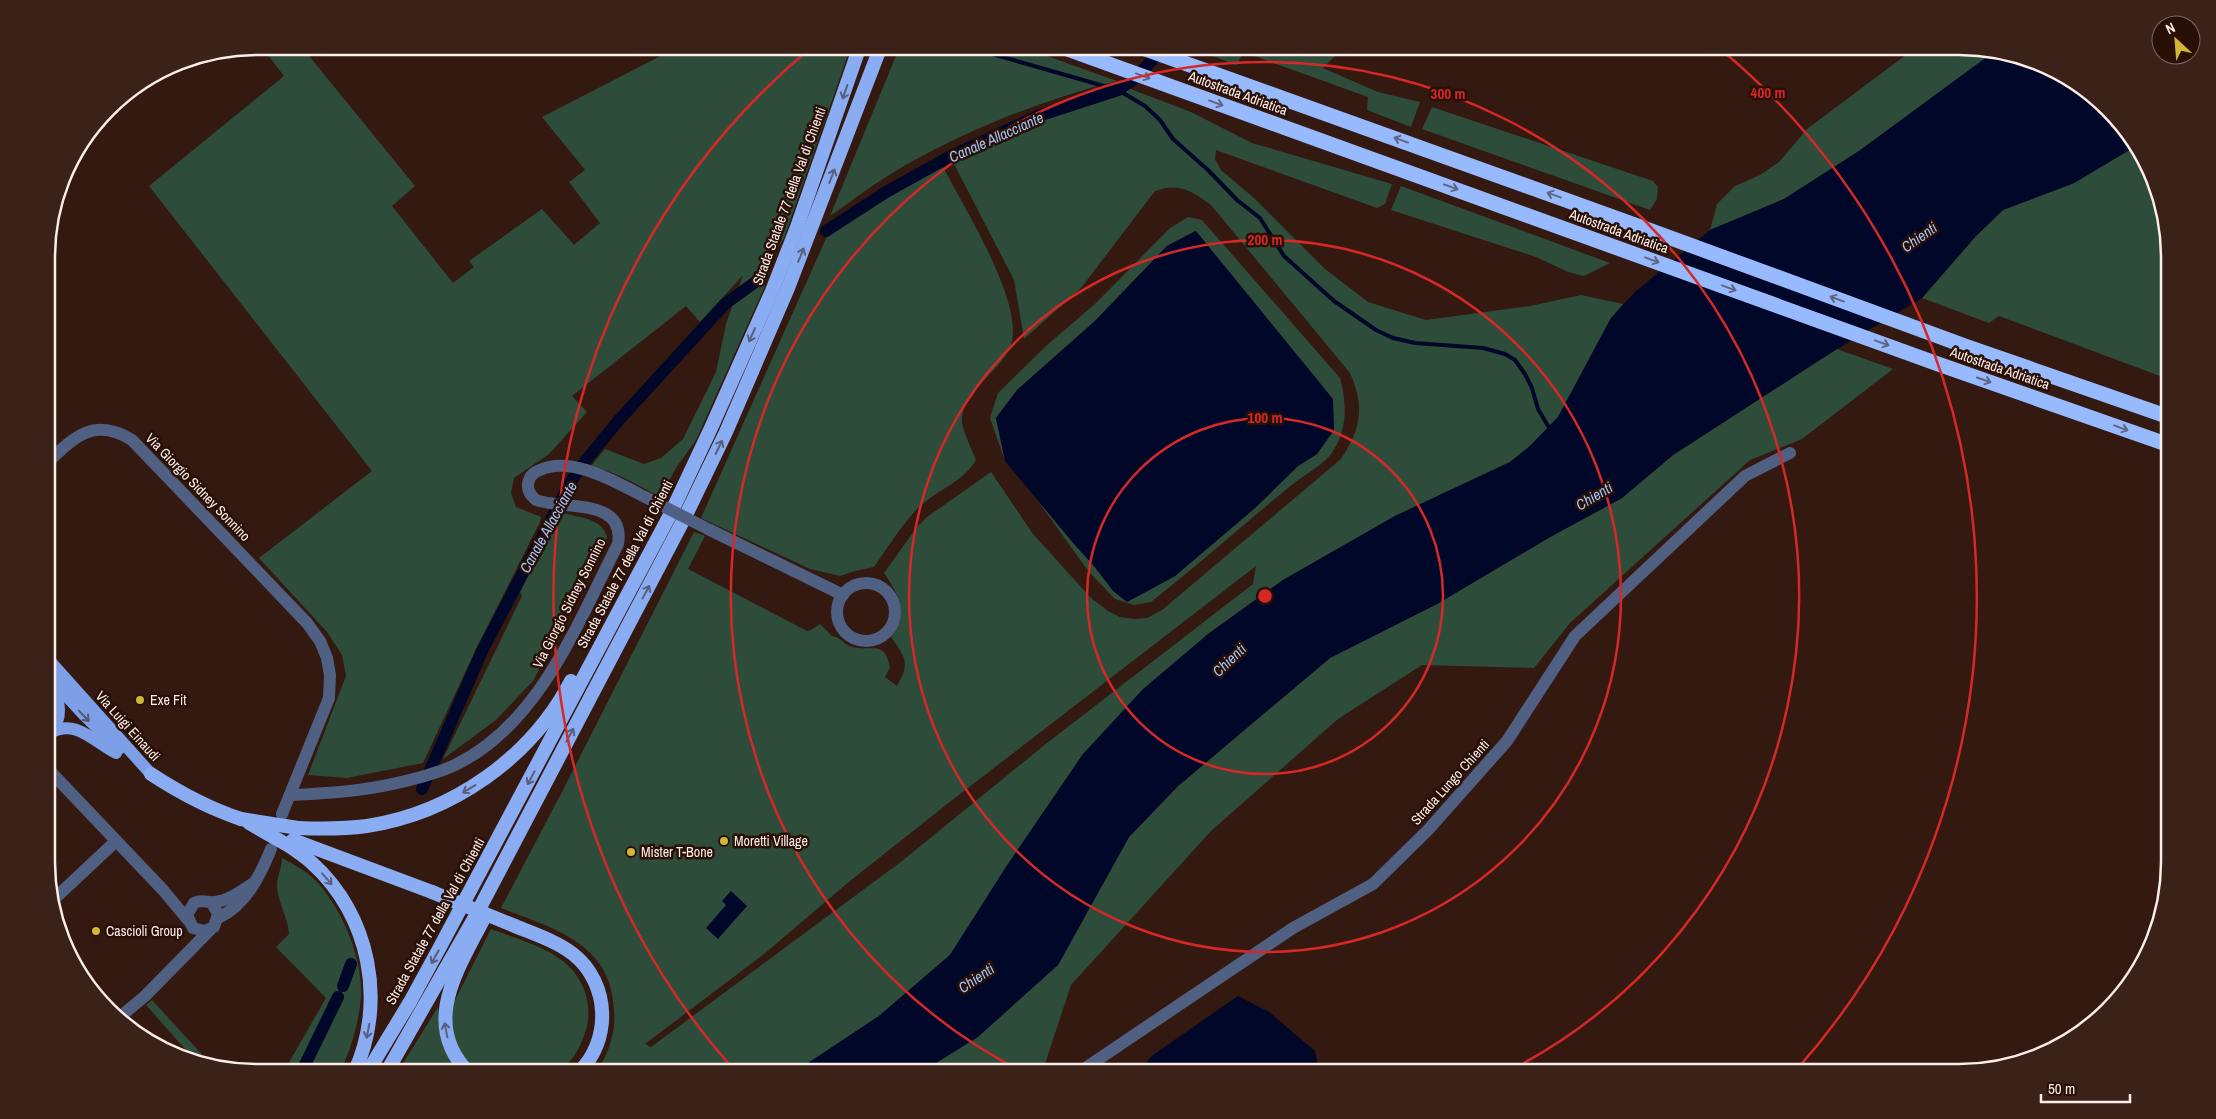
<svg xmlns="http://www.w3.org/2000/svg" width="2216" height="1119" viewBox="0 0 2216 1119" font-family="'Archivo Narrow',sans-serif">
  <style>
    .green { fill: #2e4c3a; fill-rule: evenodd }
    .water { fill: #000728 }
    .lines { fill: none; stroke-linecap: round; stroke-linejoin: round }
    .stream { stroke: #000728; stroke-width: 4 }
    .canal { stroke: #000728; stroke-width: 12 }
    .minor { stroke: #4f6083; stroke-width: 12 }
    .primary { stroke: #7c9fe7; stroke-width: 12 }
    .trunk { stroke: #8aacf2; stroke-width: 14 }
    .motorway { stroke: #97b9fe; stroke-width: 15 }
    .minor-bridge { stroke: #4f6083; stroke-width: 12 }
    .trunk-bridge { stroke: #8aacf2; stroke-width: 14 }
    .oneway { stroke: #606482 }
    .oneway2 { stroke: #5a5e7c }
    .oneway3 { stroke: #525877 }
    .ring { fill: none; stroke: #d62828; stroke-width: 2.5 }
    .poi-dot { fill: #d2b635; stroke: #291007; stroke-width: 2 }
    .labels { text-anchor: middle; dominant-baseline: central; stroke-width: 5; stroke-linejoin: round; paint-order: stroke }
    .street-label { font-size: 14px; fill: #fdede8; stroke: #291007 }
    .poi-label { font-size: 14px; fill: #fdede8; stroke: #291007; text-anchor: start }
    .water-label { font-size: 15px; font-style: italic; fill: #a0c4f7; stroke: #291007 }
    .rim { fill: none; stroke: #fdede8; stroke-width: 2.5 }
    .centre { fill: #d62828; stroke: #291007; stroke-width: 2.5 }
    .ring-label { font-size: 15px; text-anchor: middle; font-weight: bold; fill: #d62828; stroke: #291007; stroke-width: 5; stroke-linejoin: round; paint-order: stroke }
  </style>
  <rect width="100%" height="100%" fill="#331910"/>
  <g class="green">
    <path d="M261 46H301L415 186 392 206 453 283 474 267 469 261 542 209 574 245 600 223 569 182 585 170 542 117 680 46H851L784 238 763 273 765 286 696 440 676 468 660 497C638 485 616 472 591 466L605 449 644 464 661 458 683 439 716 372 726 324 743 275 700 322 686 306 572 396 587 412 549 454 514 478 511 493 516 507 541 517 540 522 476 649 423 763 347 778 308 775 346 676 342 655 327 632 259 558 372 471 149 186 284 76Z"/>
    <path d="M900 46H1019L1117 81C1041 100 967 130 899 169 875 183 853 200 830 216Z"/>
    <path d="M1184 46H1342L1343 48 1323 68 1378 92 1420 102 1411 127 1367 110 1368 97 1243 52 1237 65Z"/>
    <path d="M1918 46H1959L1991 54 1859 151 1784 199 1710 230 1717 204 1735 186 1760 175 1779 162 1807 129Z"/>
    <path d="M1128 88 1191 112 1252 143 1392 184 1385 204 1377 208 1216 150 1215 159 1221 170 1254 198 1325 269 1368 302 1426 320 1530 306 1581 295 1623 304 1611 318 1558 417 1530 446 1510 462 1395 516 1283 580 1208 634 1083 754 1006 867 950 955 879 1016 793 1073H594C606 1061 611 1043 614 1027 615 1018 614 1010 613 1000 606 941 549 927 501 908L564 788 694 532 705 536 688 569 807 631 811 630 820 624 832 636C841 637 844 645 852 647 872 652 885 639 890 668L885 677 897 686C910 663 906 658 891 637 908 610 900 597 884 573L917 527 927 517 991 472 1033 534 1091 598 1108 611 1120 617 1134 619 1147 618 1162 610 1341 459C1361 429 1365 406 1350 373L1211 205C1192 191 1179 182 1155 191L1081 288 1024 339 1014 280 952 160 1041 121 1121 95ZM1256 566 1253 584 1047 743 902 861 651 1047 645 1044 764 954 850 881 951 801Z"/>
    <path d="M1432 107 1653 181 1658 187 1657 199 1650 210 1422 129Z"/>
    <path d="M2136 146 2168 230V379L1999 316 1989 323 1922 298 1976 236 2003 210 2074 183Z"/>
    <path d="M942 165C963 206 1021 297 1012 341 1006 369 961 390 962 420 962 430 972 450 976 460 963 482 939 489 920 506 902 524 888 547 874 567L855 571 840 576 810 569 701 518 828 234Z"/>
    <path d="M1401 186 1610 263 1584 276 1568 272 1536 257 1391 210Z"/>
    <path d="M1188 217 1202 220 1340 378C1347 404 1348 431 1331 454 1322 466 1301 477 1289 487 1243 525 1198 565 1151 602L1134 605 1115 599 1089 572 1035 497 1074 544 1127 602 1175 576 1255 508 1298 466 1317 454 1334 430 1332 399 1195 231 1167 246 1095 321 1017 390 996 418 1005 461 990 418 998 393 1046 346 1096 303 1170 228Z"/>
    <path d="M1837 349 1893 369 1802 439 1750 460 1570 623 1534 668 1422 665 1338 719 1211 831 1071 985 1042 1073H920L1058 965 1129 837 1178 786 1330 658 1437 604 1552 536 1622 498 1673 455Z"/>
    <path d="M561 512C577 518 602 517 607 537L533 681 496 720 443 759 522 596 520 592Z"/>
    <path d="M282 858C295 865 308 872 319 884 343 912 363 959 361 996 359 1023 351 1048 340 1073H283L326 998 276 947 289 934C288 917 278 903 277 886 277 877 282 867 282 858Z"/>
    <path d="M491 929C527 943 571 951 585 992 589 1005 590 1020 585 1033 580 1048 571 1065 556 1072 548 1076 494 1073 480 1073L463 1057 452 1037 448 1014Z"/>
    <path d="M152 1000 208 1061 193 1058 146 1005Z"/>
    <path d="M438 1007C439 1033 443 1051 459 1071L458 1073H397Z"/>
  </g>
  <g class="water">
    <path d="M1991 54 2052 68 2098 98 2134 140 2136 146 2074 183 2003 210 1976 236 1922 298 1829 354 1673 455 1622 498 1552 536 1437 604 1330 658 1178 786 1129 837 1058 965 978 1037 920 1073H793L879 1016 950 955 1006 867 1083 754 1143 689 1208 634 1283 580 1395 516 1510 462 1530 446 1558 417 1611 318 1635 292 1710 230 1784 199 1859 151Z"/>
    <path d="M1196 231 1333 399 1334 430 1317 454 1298 466 1255 508 1175 576 1127 602 1113 591 1094 566 1074 544 1005 461 996 418 1017 390 1095 321 1167 246Z"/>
    <path d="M731 891 747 906 718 939 706 928 726 905 722 901Z"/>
    <path d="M1238 996 1269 1012 1315 1051 1319 1072 1136 1073 1153 1055Z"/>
  </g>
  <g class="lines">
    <path class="stream" d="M964 46 1118 90 1145 106 1160 120 1173 139 1208 170 1237 200 1260 218 1284 256 1334 301 1376 330 1393 338 1415 343 1483 348 1505 354 1515 360 1525 374 1532 388 1538 409 1551 431"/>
    <g class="canal">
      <path d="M826 231 886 192 951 156 1038 116 1118 90 1139 75 1164 46"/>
      <path d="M422 789 482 651 570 483 582 465 619 420 725 304 754 283"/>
      <path d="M343 986 351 964"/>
      <path d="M301 1073 338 997"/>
    </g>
    <g class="minor">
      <path d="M47 463C75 436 94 417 132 440L307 623 320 641 327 658 330 675 329 698 282 814"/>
      <path d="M710 530 843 595"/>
      <circle cx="866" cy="612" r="29"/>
      <path d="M48 769 163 890 188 920"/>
      <path d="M290 795C338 793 375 790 421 777 434 773 446 770 457 764 540 723 578 622 618 544 626 497 562 510 536 500 530 495 526 488 529 480 531 474 535 472 540 470 572 455 617 483 645 497"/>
      <path d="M51 902 116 841"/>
      <path d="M212 903 218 914 214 927 205 931 193 928 187 915 194 903C202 899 207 903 214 902 229 901 243 890 255 882"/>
      <path d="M218 918C246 905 260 876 271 849"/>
      <path d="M121 1016 145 996 210 930"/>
      <path d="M1078 1073 1293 928 1373 884 1428 830 1507 741 1575 636 1745 476 1790 453"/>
    </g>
    <g class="primary">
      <path d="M48 659 151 774"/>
      <path d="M48 676 84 715 119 749"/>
      <path d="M50 733C76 718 94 742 116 753"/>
      <path d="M50 733C64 718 59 702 53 684"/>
    </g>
    <g class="trunk">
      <path d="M151 774C180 793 208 808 241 819"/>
      <path d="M298 828C321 829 344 829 367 826 452 813 531 758 571 681"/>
      <path d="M293 840 432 892"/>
      <path d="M291 847C298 852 306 857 312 863 370 915 387 1003 354 1073"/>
      <path d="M515 926C534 934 556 941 573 954 610 983 612 1041 578 1073"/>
      <path d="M367 1073 410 1002 440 947 671 513 711 428 772 291 797 227 860 46"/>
      <path d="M386 1073 475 917 685 517 726 432 788 288 881 46"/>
      <path d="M469 1073C419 1023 460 966 485 916"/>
    </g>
    <g class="motorway">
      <path d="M1059 46 1938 364 2169 445"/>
      <path d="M1137 46 1649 230 1965 346 2169 417"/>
    </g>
    <path class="minor-bridge" d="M645 497 710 530"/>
    <g class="trunk-bridge">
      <path d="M241 819 298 828"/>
      <path d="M249 823 291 847"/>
      <path d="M432 892 515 926"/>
    </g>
  </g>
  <defs><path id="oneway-shaft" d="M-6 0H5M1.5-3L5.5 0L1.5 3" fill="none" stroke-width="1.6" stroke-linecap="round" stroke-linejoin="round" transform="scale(1.25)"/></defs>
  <g class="oneway">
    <use href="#oneway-shaft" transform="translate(1143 76) rotate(20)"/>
    <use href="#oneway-shaft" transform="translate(1216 103) rotate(20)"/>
    <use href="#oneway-shaft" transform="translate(1401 140) rotate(-160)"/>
    <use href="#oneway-shaft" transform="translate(1451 187) rotate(20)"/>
    <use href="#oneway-shaft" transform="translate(1554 195) rotate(-160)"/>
    <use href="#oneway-shaft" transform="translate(1652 260) rotate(20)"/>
    <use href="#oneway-shaft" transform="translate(1729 288) rotate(20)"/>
    <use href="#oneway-shaft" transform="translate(1837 299) rotate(-160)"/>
    <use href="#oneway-shaft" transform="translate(1882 343) rotate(20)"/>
    <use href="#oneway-shaft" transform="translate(1984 380) rotate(19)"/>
    <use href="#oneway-shaft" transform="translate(2121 428) rotate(20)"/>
  </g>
  <g class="oneway2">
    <use href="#oneway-shaft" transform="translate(845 92) rotate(109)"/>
    <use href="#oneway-shaft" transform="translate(832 176) rotate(-69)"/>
    <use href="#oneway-shaft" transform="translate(801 255) rotate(-68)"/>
    <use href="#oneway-shaft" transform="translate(752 335) rotate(114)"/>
    <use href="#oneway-shaft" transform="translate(719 447) rotate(-64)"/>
    <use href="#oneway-shaft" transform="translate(646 592) rotate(-62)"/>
    <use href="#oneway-shaft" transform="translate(570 735) rotate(-61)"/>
    <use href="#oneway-shaft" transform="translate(531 778) rotate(118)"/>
    <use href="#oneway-shaft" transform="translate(469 789) rotate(149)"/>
    <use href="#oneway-shaft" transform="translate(327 879) rotate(49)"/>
    <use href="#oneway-shaft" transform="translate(435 957) rotate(119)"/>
    <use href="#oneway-shaft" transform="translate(446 1030) rotate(-101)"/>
    <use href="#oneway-shaft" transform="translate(368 1031) rotate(101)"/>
  </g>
  <use class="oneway3" href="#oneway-shaft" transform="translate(84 716) rotate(46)"/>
  <g class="ring">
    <circle cx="1265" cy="596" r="178"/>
    <circle cx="1265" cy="596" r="356"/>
    <path d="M1023 1072A534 534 0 1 1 1507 1072"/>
    <path d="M736 1072A712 712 0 0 1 812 47M1718 47A712 712 0 0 1 1798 1068"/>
  </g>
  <g class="poi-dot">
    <circle cx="140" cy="700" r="5"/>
    <circle cx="724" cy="841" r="5"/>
    <circle cx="631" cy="852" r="5"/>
    <circle cx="96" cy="931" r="5"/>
  </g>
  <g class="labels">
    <g class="street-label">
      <text transform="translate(1238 93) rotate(20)">Autostrada Adriatica</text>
      <text transform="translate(789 196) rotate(-70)">Strada Statale 77 della Val di Chienti</text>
      <text transform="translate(1619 231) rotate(20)">Autostrada Adriatica</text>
      <text transform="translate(2000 368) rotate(19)">Autostrada Adriatica</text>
      <text transform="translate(198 487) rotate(46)">Via Giorgio Sidney Sonnino</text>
      <text transform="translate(625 564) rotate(-62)">Strada Statale 77 della Val di Chienti</text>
      <text transform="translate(569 603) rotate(-63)">Via Giorgio Sidney Sonnino</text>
      <text transform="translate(128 726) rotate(48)">Via Luigi Einaudi</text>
      <text transform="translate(1450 782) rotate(-48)">Strada Lungo Chienti</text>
      <text transform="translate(435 921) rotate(-61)">Strada Statale 77 della Val di Chienti</text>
    </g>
    <g class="poi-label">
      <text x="150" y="700">Exe Fit</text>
      <text x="734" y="841">Moretti Village</text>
      <text x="641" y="852">Mister T-Bone</text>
      <text x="106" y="931">Cascioli Group</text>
    </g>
    <g class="water-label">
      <text transform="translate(996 137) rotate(-24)">Canale Allacciante</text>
      <text transform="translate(1919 237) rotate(-35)">Chienti</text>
      <text transform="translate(1594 496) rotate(-31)">Chienti</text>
      <text transform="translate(548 527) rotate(-61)">Canale Allacciante</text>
      <text transform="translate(1229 660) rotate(-44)">Chienti</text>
      <text transform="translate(976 978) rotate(-34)">Chienti</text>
    </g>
  </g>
  <path d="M0 0H2216V1119H0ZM257 55H1959A202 202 0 0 1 2161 257V862A202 202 0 0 1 1959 1064H257A202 202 0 0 1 55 862V257A202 202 0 0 1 257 55Z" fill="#3a2219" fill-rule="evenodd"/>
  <path class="rim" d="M257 55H1959A202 202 0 0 1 2161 257V862A202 202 0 0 1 1959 1064H257A202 202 0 0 1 55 862V257A202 202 0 0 1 257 55Z"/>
  <circle cx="1265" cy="596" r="8" class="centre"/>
  <g class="ring-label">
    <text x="1768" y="98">400 m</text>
    <text x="1448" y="99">300 m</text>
    <text x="1265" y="245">200 m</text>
    <text x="1265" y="423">100 m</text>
  </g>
  <g transform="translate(2176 40) rotate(334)"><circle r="24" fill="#291007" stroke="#7e6861"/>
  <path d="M0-4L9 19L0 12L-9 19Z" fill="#d2b635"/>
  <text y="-8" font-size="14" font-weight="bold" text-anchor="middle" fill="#fdede8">N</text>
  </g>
  <path d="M2041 1094v8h89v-8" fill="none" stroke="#fdede8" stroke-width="2.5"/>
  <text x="2048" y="1094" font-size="15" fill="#fdede8" stroke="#291007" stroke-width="4" paint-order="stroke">50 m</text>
</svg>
